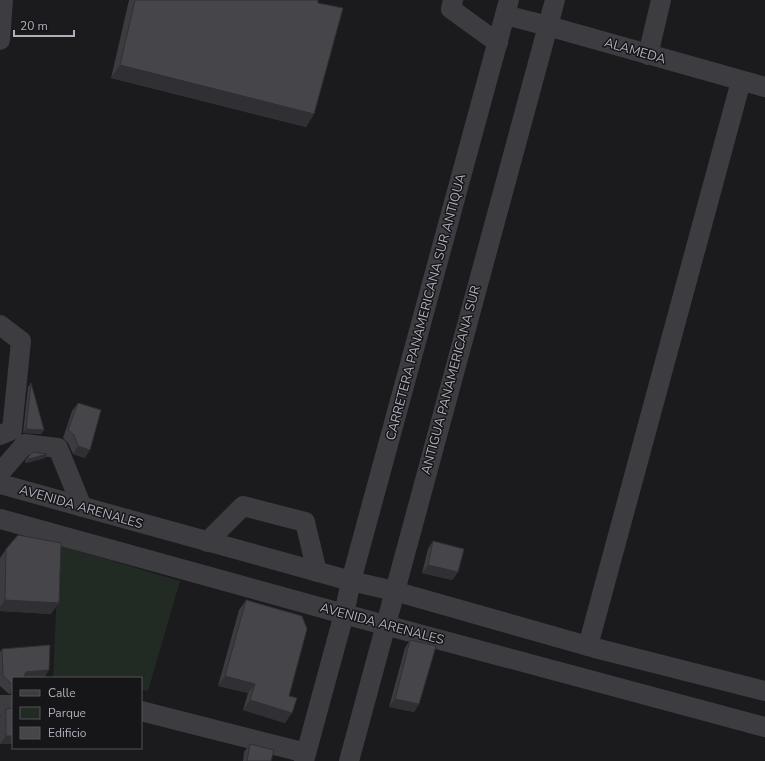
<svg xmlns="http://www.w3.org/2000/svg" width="765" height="761" viewBox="0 0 765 761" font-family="'Nunito Sans',sans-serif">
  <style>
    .park { fill: #222a24 }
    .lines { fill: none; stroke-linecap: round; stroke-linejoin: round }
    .minor { stroke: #3c3c41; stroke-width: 20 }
    .wall { fill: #3b3b40 }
    .shaded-wall { fill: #303034 }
    .building { fill: #45454a; stroke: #303034 }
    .labels { text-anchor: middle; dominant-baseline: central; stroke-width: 3; stroke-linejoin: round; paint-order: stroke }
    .street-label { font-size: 13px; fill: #aeb0bb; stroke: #161518 }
  </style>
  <rect width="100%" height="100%" fill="#1b1a1d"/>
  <path class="park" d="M59 545 180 581 148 691 141 690V678H53Z"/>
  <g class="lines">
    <g class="minor">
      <path d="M453 0 451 9 498 43"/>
      <path d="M505 15 548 26 765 87"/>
      <path d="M0 40 3 0"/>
      <path d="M648 55 661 0"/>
      <path d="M0 325 21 341 12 430 0 435"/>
      <path d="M0 473 25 444 58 448 82 507"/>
      <path d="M0 484 351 581 394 591 595 648 765 691"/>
      <path d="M0 519 344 614 765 727"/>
      <path d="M207 542 243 506 305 522 317 572"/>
      <path d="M588 646 741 81"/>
      <path d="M0 705H13"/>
      <path d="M141 711 306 753"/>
      <path d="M304 761 344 614 351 581 509 0"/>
      <path d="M349 761 555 0"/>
    </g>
  </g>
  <g class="wall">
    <path d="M129 0H318L314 114 306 127 111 78Z"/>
    <path d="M31 383 44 430 41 434 23 433 28 387Z"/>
    <path d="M78 403 85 458 73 454 68 443 63 438 72 411Z"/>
    <path d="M28 457 45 458 26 463 25 461Z"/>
    <path d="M433 541 458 572 452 580 422 573 428 549Z"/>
    <path d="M6 549 51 614 0 611V558Z"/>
    <path d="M246 600 289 696 285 723 243 710 248 693 218 686 239 610Z"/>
    <path d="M410 640 419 704 414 712 389 707 405 648Z"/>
    <path d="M2 649 13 678V694H9L0 686V652Z"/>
    <path d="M13 708V744H0V716L6 709Z"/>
    <path d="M250 744 271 761H243L244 752Z"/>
  </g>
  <g class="shaded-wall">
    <path d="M120 65 314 114 306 127 111 78Z"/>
    <path d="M26 429 44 430 41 434 23 433Z"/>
    <path d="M78 446 90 450 85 458 73 454Z"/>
    <path d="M47 454 45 458 26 463 29 459Z"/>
    <path d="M428 565 458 572 452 580 422 573Z"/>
    <path d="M5 600 59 603 51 614 0 611V607Z"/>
    <path d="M49 670 44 678H22L26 672Z"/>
    <path d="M225 676 255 684 248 693 218 686Z"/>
    <path d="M13 687V694H9Z"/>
    <path d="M395 699 419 704 414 712 389 707Z"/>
    <path d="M250 700 292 713 285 723 243 710Z"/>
    <path d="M6 736H13V744H0Z"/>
  </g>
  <g class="building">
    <path d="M135 0H318V3L343 8 314 114 120 65Z"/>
    <path d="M31 383 44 430 26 429Z"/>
    <path d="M78 403 101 410 90 450 78 446 74 435 68 430Z"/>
    <path d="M33 452 47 454 29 459 28 457Z"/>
    <path d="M18 535 61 543 59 603 5 600 6 549Z"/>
    <path d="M433 541 464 549 458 572 428 565Z"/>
    <path d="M246 600 302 616 307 629 289 696 297 698 292 713 250 700 255 684 225 676Z"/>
    <path d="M410 640 436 646 419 704 395 699Z"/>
    <path d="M50 645 49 670 26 672 23 678H13V685L3 676 2 649Z"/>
    <path d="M13 708V736H6V709Z"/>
    <path d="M250 744 274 750 271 761H247Z"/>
  </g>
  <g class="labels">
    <g class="street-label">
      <text transform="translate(635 51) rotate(16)">ALAMEDA</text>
      <text transform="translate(426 307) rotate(-75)">CARRETERA PANAMERICANA SUR ANTIQUA</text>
      <text transform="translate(451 380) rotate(-75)">ANTIGUA PANAMERICANA SUR</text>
      <text transform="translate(81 507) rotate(16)">AVENIDA ARENALES</text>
      <text transform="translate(382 624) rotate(15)">AVENIDA ARENALES</text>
    </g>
  </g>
  <rect x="12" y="677" width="130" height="72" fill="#161518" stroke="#535359"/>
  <rect x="20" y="690" width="20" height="6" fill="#3c3c41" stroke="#535359"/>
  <text x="48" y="697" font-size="12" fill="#aeb0bb">Calle</text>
  <rect x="20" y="707" width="20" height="12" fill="#222a24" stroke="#535359"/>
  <text x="48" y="717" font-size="12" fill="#aeb0bb">Parque</text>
  <rect x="20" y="727" width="20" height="12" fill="#45454a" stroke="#535359"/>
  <text x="48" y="737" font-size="12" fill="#aeb0bb">Edificio</text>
  <path d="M14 30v6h60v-6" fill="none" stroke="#aeb0bb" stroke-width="2"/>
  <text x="20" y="30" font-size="12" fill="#aeb0bb" stroke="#161518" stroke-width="3" paint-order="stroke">20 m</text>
</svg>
